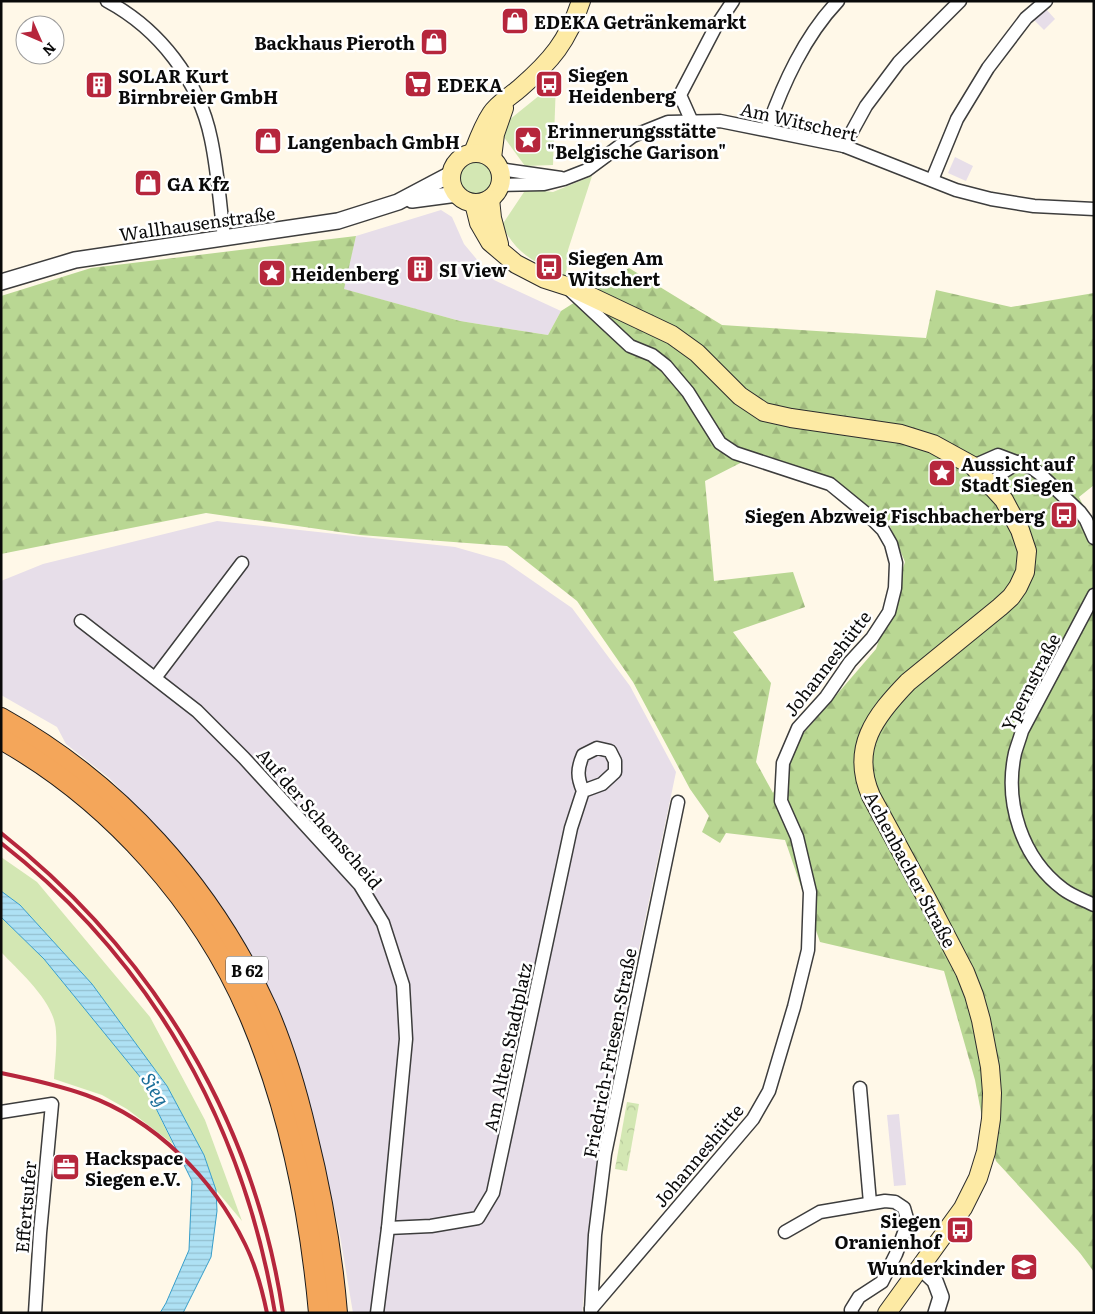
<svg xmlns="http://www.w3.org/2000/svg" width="1095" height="1314" viewBox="0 0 1095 1314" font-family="Literata,serif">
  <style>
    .industrial { fill: #e7dee9 }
    .grass { fill: #d3e7b3 }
    .forest { fill: url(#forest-firs); fill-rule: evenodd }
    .park { fill: url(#park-crowns) }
    .water { fill: url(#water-rules); stroke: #379eca }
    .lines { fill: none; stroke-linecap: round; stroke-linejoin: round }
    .minor-casing { stroke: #3d3d3d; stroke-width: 15 }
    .tertiary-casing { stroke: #3d3d3d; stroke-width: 18 }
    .secondary-casing { stroke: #2c2c2c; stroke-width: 20 }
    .trunk-casing { stroke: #1b1b1b; stroke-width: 22 }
    .minor { stroke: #fff; stroke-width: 12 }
    .tertiary { stroke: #fff; stroke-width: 15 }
    .secondary { stroke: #fdeaa4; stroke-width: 18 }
    .trunk { stroke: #f4a65a; stroke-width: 20 }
    .rail { stroke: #b6263c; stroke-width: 4 }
    .labels { text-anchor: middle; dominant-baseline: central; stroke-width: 5; stroke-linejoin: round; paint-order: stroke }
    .shield { fill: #fff; stroke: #545454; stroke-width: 1 }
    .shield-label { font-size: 16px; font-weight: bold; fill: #0a0a0a }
    .poi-label { font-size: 18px; font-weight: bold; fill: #0a0a0a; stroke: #fff; text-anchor: start }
    .street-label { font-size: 18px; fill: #0a0a0a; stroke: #fff }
    .water-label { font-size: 19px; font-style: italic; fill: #186d98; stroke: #fff }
  </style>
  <defs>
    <pattern id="forest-firs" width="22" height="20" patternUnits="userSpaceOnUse" patternTransform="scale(1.25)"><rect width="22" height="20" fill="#b9d793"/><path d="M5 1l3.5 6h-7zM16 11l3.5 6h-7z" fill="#9eb77d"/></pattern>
    <pattern id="park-crowns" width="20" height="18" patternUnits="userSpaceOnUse" patternTransform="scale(1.25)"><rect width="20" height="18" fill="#d3e7b3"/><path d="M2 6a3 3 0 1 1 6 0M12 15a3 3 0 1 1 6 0" fill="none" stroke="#b4c599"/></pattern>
    <pattern id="water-rules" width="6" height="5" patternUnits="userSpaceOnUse" patternTransform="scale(1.25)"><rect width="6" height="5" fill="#aee1f4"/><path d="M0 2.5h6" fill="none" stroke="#94c0d0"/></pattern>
  </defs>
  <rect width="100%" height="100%" fill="#fff8e8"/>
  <g class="industrial">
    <path d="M1046 9 1055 19 1044 30 1034 20Z"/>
    <path d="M955 157 973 166 966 181 948 173Z"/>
    <path d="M441 210 452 217 464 244 494 280 561 311 548 335 460 321 343 289 356 236Z"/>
    <path d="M217 521 455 547 504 561 572 608 630 686 676 772 623 1025 596 1169 582 1313H353L339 1230 311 1110 227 924 170 840 109 778 66 744 57 727 1 695V581L43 564Z"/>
    <path d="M899 1114 906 1185 894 1186 887 1115Z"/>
  </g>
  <g class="grass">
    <path d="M556 82 553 165 525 166 501 133 509 120Z"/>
    <circle cx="476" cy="177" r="24"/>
    <path d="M592 176 568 250 566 277C537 263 517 256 502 225L526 189 553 192Z"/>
    <path d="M1 857 37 882 150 1017 205 1120 242 1221 216 1190 204 1155 167 1086 92 984 20 905 1 891Z"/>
    <path d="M1 917 44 959 141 1078 173 1144 127 1109 102 1095 54 1079C55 1065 58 1037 55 1024 50 998 19 971 1 952Z"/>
  </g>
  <path class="forest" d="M356 236 344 289 460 321 548 335 561 311 629 268 722 325 926 338 936 290 1011 307 1094 293V485L1079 497 1094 528V1272L1080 1253 996 1161 981 1112 975 1080 944 971 820 942 785 840 726 833 720 843 702 832 709 816 690 789 633 682 577 601 507 546 360 535 206 513 1 554V296L91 268ZM758 454 822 477 887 519 905 562 876 649 796 742 773 793 756 762 771 683 733 632 805 607 793 572 714 581 705 481Z"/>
  <path class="park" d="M627 1102 639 1104 627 1171 615 1169Z"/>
  <path class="water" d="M1 891 20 905 92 984 167 1086 204 1155 216 1190 217 1211 211 1257 183 1313H160L166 1303 189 1250 192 1181 141 1078 44 959 1 917Z"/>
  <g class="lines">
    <g class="minor-casing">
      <g id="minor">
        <path d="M107 1C159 29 199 80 211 139 218 172 220 205 224 238"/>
        <path d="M692 122 680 95 715 28 733 1"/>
        <path d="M767 129C783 84 804 37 838 1"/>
        <path d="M844 146 866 106 899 62 960 1"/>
        <path d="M499 169 561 178"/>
        <path d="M932 180 957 119 988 68 1026 18 1046 1"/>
        <path d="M500 185 544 184 564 179 587 170 633 136 668 122 720 121 844 146 956 190 991 199 1034 206 1094 209"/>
        <path d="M571 291 630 346 652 355 666 366 688 392 720 443 735 453 830 484 868 515 883 530 891 544 896 563 895 588 889 612 872 638 850 662 826 697 798 728 783 763 781 801 797 837 810 892 808 950 794 1007 769 1091 753 1119 591 1309"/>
        <path d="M973 466 998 455 1032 468 1040 474 1080 512 1086 520 1094 538"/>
        <path d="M991 485 1002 473 1019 462"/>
        <path d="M1094 595 1022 731C1020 738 1017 746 1015 753 1004 803 1022 858 1063 889 1072 896 1084 900 1094 905"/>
        <path d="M81 621 197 711 244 758 360 885 383 923 403 985 406 1039 388 1228 377 1313"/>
        <path d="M155 678 242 563"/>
        <path d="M860 1088 870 1203"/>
        <path d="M1 1112 52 1104 40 1233 35 1313"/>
        <path d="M388 1228 431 1226 478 1218 493 1193 571 828 583 791C577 777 577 769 583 755L597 748 610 751 615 761V772L602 784 583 791"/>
        <path d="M785 1232 820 1212 885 1201 895 1202 904 1208 908 1222 896 1254 882 1282 859 1297 851 1310 852 1313"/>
        <path d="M591 1311 595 1235 605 1154 678 802"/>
      </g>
    </g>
    <g class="tertiary-casing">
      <g id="tertiary">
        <path d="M412 200 457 194"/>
        <path d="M1 282 75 260 338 221 398 202 451 174"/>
        <path d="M920 1267 935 1281 941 1297 936 1313"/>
      </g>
    </g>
    <g class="secondary-casing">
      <g id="secondary">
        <path d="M473 153C478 140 483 126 491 114 497 104 511 96 520 88 551 61 568 41 581 1"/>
        <circle cx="476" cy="178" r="25"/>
        <path d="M492 158 495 134 504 108"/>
        <path d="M490 199 492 218 499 244"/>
        <path d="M474 203 479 223 490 242 516 264 545 279 573 288 672 335 697 353 740 396 764 412 791 418 901 434 933 444 973 466 1004 500 1020 530 1027 551 1025 572 1018 587 1011 597 1000 607 908 682C875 716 850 748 871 796L928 901 965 972 974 995 981 1020 990 1067 992 1093 991 1119 986 1152 978 1178 963 1208 887 1313"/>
      </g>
    </g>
    <g class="trunk-casing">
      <g id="trunk">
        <path d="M1 718C119 784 211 886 267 1009 284 1048 296 1089 306 1131 321 1191 332 1251 337 1313"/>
        <path d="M1 739C110 800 203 904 251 1019 290 1112 310 1213 319 1313"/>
      </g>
    </g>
    <use href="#minor" class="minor"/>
    <use href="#tertiary" class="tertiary"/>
    <use href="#secondary" class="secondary"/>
    <use href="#trunk" class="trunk"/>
    <g class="rail">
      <path d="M1 833C153 953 254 1120 283 1313"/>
      <path d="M1 843C152 961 243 1124 275 1313"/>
      <path d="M1 1073C30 1079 58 1085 86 1095 155 1120 213 1178 245 1244 256 1266 262 1289 267 1313"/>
    </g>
  </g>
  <defs>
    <g id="shop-square" transform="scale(1.4375)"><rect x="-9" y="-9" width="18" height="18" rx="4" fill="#b6263c" stroke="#fff"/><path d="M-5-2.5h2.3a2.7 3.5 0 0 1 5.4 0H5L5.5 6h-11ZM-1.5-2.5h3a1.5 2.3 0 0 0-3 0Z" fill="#fff"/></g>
    <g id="supermarket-square" transform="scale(1.4375)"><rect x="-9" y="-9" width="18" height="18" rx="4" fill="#b6263c" stroke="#fff"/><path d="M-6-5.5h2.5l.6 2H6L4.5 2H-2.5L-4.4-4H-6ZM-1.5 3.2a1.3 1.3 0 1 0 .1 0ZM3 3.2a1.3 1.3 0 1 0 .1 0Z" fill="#fff"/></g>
    <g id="bus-square" transform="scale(1.4375)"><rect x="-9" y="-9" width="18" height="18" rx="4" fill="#b6263c" stroke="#fff"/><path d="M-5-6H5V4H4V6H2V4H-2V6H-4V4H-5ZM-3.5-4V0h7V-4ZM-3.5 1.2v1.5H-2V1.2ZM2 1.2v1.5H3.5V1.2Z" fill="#fff"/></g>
    <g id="building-square" transform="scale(1.4375)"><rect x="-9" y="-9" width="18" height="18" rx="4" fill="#b6263c" stroke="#fff"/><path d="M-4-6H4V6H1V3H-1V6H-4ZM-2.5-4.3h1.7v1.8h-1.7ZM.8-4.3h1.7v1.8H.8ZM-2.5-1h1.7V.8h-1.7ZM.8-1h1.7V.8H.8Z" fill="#fff"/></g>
    <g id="sight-square" transform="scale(1.4375)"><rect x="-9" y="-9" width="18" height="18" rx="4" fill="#b6263c" stroke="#fff"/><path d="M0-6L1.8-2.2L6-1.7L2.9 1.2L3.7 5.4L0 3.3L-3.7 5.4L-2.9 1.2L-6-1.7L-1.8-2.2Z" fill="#fff"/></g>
    <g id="office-square" transform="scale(1.4375)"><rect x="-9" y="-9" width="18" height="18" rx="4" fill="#b6263c" stroke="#fff"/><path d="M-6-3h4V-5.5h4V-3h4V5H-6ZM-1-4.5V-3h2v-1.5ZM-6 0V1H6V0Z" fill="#fff"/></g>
    <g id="school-square" transform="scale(1.4375)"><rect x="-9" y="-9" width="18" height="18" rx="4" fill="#b6263c" stroke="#fff"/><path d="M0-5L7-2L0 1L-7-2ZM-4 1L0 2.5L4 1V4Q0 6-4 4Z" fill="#fff"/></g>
  </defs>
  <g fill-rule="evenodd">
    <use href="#shop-square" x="515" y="21"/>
    <use href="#shop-square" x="434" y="42"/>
    <use href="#supermarket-square" x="418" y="84"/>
    <use href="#bus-square" x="549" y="84"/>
    <use href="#building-square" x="99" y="85"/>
    <use href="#sight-square" x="528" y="140"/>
    <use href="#shop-square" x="268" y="141"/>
    <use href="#shop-square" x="148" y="183"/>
    <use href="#bus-square" x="549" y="267"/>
    <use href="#building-square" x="420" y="269"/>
    <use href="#sight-square" x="272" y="273"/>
    <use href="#sight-square" x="942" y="473"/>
    <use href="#bus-square" x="1064" y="515"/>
    <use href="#office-square" x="66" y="1167"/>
    <use href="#bus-square" x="960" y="1230"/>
    <use href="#school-square" x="1024" y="1267"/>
  </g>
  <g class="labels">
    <rect class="shield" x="226" y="956.5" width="42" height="27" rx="4"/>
    <g class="shield-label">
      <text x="247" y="970">B 62</text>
    </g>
    <g class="poi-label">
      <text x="534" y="21">EDEKA Getränkemarkt</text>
      <text x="415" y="42" text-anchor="end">Backhaus Pieroth</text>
      <text x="568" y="74">Siegen<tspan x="568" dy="21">Heidenberg</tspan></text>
      <text x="118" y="75">SOLAR Kurt<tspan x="118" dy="21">Birnbreier GmbH</tspan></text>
      <text x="437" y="84">EDEKA</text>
      <text x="547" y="130">Erinnerungsstätte<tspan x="547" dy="21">"Belgische Garison"</tspan></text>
      <text x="287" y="141">Langenbach GmbH</text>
      <text x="167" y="183">GA Kfz</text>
      <text x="568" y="257">Siegen Am<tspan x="568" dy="21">Witschert</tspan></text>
      <text x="439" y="269">SI View</text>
      <text x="291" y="273">Heidenberg</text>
      <text x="961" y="463">Aussicht auf<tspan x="961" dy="21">Stadt Siegen</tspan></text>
      <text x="1045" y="515" text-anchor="end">Siegen Abzweig Fischbacherberg</text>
      <text x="85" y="1157">Hackspace<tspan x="85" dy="21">Siegen e.V.</tspan></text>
      <text x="941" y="1220" text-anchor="end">Siegen<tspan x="941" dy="21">Oranienhof</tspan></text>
      <text x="1005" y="1267" text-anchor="end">Wunderkinder</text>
    </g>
    <g class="street-label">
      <text transform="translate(799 121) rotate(13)">Am Witschert</text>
      <text transform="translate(197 223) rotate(-8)">Wallhausenstraße</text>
      <text transform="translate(827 663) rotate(-52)">Johanneshütte</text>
      <text transform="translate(1030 682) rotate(-63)">Ypernstraße</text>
      <text transform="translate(320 818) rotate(49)">Auf der Schemscheid</text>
      <text transform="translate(911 869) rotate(62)">Achenbacher Straße</text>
      <text transform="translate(507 1047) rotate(-78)">Am Alten Stadtplatz</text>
      <text transform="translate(609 1053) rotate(-79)">Friedrich-Friesen-Straße</text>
      <text transform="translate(698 1155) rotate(-50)">Johanneshütte</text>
      <text transform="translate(25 1207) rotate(-85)">Effertsufer</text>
    </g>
    <g class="water-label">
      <text transform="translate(156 1089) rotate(59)">Sieg</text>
    </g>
  </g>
  <rect width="1095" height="1314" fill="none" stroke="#0a0a0a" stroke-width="5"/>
  <g transform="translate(40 40) rotate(135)"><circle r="24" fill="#ffffff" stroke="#9d9d9d"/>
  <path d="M0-4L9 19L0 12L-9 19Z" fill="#b6263c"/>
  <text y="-8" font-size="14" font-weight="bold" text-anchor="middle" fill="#0a0a0a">N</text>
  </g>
</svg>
